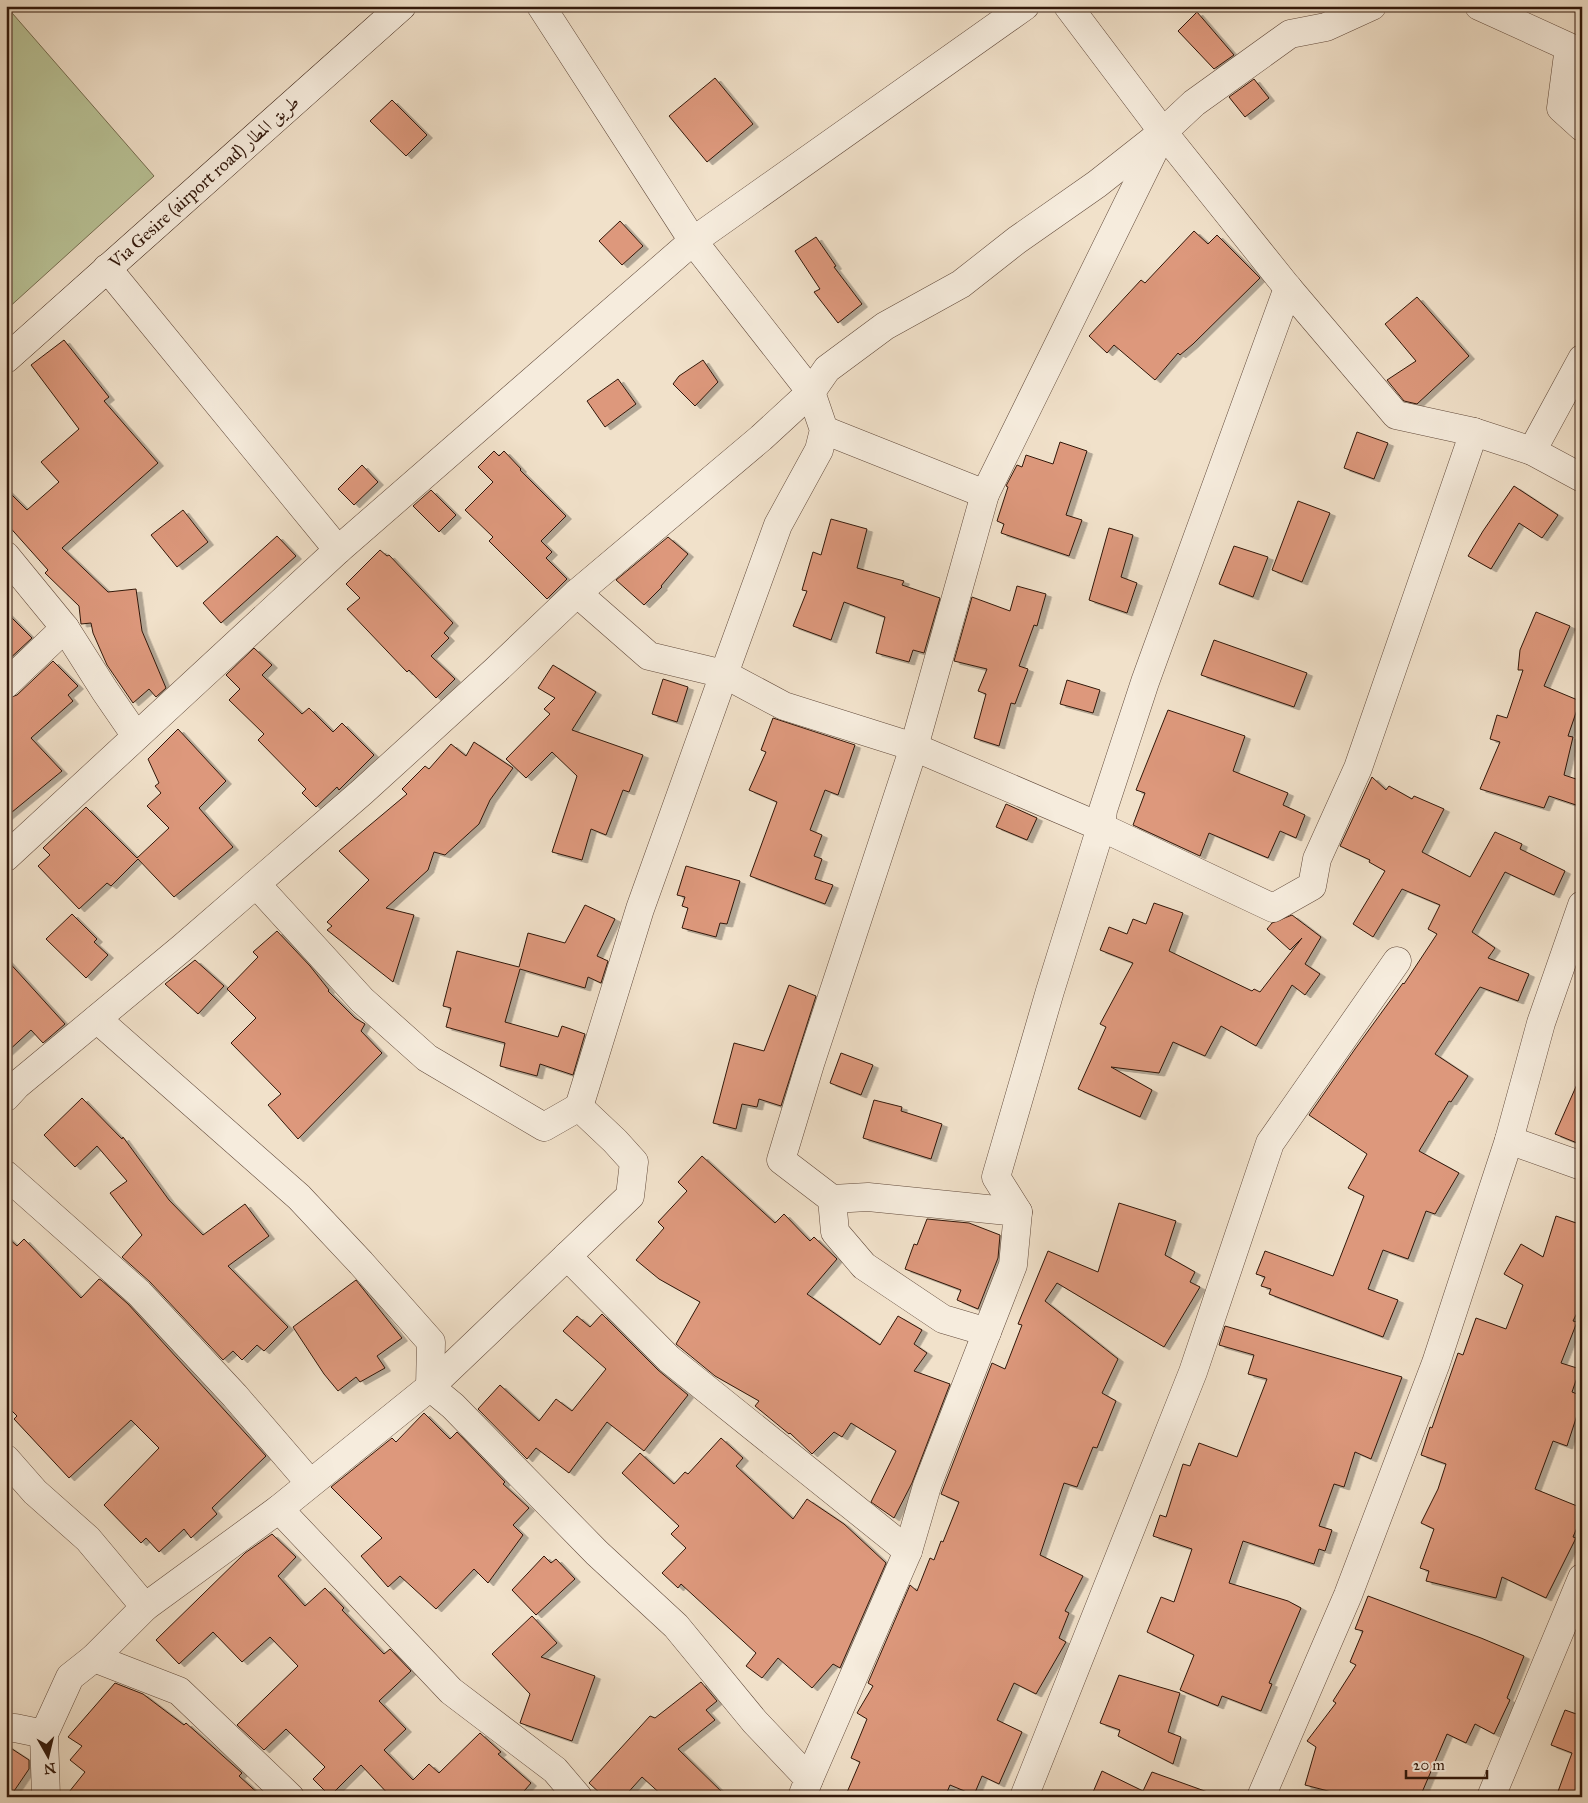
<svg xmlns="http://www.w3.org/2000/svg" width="1588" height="1803" viewBox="0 0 1588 1803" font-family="'IM FELL Great Primer',Amiri,serif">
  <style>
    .green { fill: #b9c397; stroke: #766e51 }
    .building { fill: #dd987b; stroke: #32180b; filter: url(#shadow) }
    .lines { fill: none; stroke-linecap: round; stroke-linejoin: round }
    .minor-casing { stroke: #624a3b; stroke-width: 29 }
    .secondary-casing { stroke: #32180b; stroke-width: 29 }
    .minor { stroke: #f6ecdd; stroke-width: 28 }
    .secondary { stroke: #f6ecdd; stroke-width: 28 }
    .labels { text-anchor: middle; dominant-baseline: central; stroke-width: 4.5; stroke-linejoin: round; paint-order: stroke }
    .street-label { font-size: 18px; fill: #32180b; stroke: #f6ecdd }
  </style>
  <defs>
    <filter id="shadow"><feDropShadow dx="5.5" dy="3" stdDeviation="0" flood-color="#0004"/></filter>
  </defs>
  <rect width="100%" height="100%" fill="#f1e1ca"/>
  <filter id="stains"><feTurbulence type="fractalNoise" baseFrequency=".004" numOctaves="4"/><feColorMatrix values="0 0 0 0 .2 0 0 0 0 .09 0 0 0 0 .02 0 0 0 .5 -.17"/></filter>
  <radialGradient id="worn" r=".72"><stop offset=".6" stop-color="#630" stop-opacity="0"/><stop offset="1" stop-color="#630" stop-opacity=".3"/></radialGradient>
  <path class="green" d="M6 6 154 176 6 310Z"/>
  <g class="building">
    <path d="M1197 12 1234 55 1214 69 1178 31Z"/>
    <path d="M715 78 753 124 707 162 669 116Z"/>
    <path d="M1254 79 1269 98 1245 117 1229 97Z"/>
    <path d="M392 100 427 135 406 156 370 121Z"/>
    <path d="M620 221 643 246 622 265 599 241Z"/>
    <path d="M1194 231 1208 244 1217 235 1260 278 1193 344 1180 355 1178 353 1155 380 1114 345 1107 353 1089 336 1141 280 1145 283Z"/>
    <path d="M816 237 836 266 834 267 862 304 838 323 814 292 820 289 795 251Z"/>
    <path d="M1417 297 1469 356 1417 404 1404 401 1387 380 1416 361 1385 324Z"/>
    <path d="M64 340 109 397 104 401 158 463 62 548 108 592 136 589 142 631 166 688 156 697 149 689 133 703 107 665 93 633 91 623 81 624 79 606 45 573 48 570 6 523V489L27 510 59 482 41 462 79 429 31 365Z"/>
    <path d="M703 360 718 382 695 406 673 384 679 376Z"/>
    <path d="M618 379 636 404 605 427 587 401Z"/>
    <path d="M1357 432 1388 443 1374 479 1344 468Z"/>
    <path d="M1060 442 1087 451 1066 515 1082 520 1069 556 1001 533 1004 524 997 521 1008 487 1006 486 1017 465 1022 467 1026 455 1053 464Z"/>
    <path d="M494 451 499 456 504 451 521 469 520 470 566 516 541 541 552 552 546 558 567 579 547 599 489 541 493 537 465 510 493 482 478 467Z"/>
    <path d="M362 465 378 482 354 505 338 489Z"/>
    <path d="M1514 486 1558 515 1542 538 1519 523 1491 569 1468 556 1483 531Z"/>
    <path d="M431 490 456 515 439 532 413 506Z"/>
    <path d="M1298 501 1330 513 1302 582 1272 570Z"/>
    <path d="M183 510 208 542 177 567 151 535Z"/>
    <path d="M831 519 867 529 857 568 904 581 902 585 940 598 924 653 913 650 909 662 876 653 885 617 844 602 831 640 793 626 807 591 802 590 813 552 821 555Z"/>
    <path d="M1109 528 1133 535 1121 577 1137 583 1127 613 1089 600Z"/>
    <path d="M277 536 296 556 221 623 203 603Z"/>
    <path d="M668 537 688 554 661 586 662 587 644 605 616 580Z"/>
    <path d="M1234 546 1268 557 1253 597 1219 584Z"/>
    <path d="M380 550 387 556 389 555 453 623 444 633 449 638 431 656 455 679 436 698 409 670 407 672 347 609 360 598 346 584Z"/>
    <path d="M1017 586 1046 594 1037 626 1034 625 1019 666 1028 669 1015 704 1011 703 999 746 974 738 986 694 978 691 987 669 954 661 972 597 1010 611Z"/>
    <path d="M6 612 32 638 6 662Z"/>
    <path d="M1536 612 1570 626 1544 686 1580 701 1568 736 1573 737 1564 775 1582 781V807L1549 796 1544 808 1480 789 1500 742 1490 739 1497 715 1507 718 1523 670H1518L1520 650Z"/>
    <path d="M1214 640 1307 673 1294 707 1201 675Z"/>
    <path d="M254 648 272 665 262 675 302 714 309 708 333 732 342 723 374 755 339 790 337 787 316 807 302 793 306 789 258 740 264 734 229 700 240 689 226 675Z"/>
    <path d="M53 661 78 686 68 695 73 701 31 738 62 771 6 817V699L17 695Z"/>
    <path d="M553 665 596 692 572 730 643 755 629 792 623 790 606 835 591 829 582 860 552 852 577 776 552 752 526 778 506 759 550 714 544 709 555 698 538 688Z"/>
    <path d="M663 679 688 687 677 722 652 714Z"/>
    <path d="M1067 680 1100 690 1093 713 1060 704Z"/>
    <path d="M1168 710 1245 736 1233 771 1288 793 1283 805 1305 815 1296 838 1280 831 1268 858 1209 833 1200 856 1133 825 1145 793 1136 790Z"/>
    <path d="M773 718 855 745 838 795 825 790 810 830 822 835 814 856 822 859 815 879 833 885 825 904 750 876 777 802 749 790 766 752 761 750Z"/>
    <path d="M178 729 226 781 199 808 233 847 174 897 138 859 111 886 107 883 79 909 38 866 50 855 43 848 86 807 137 858 169 828 147 806 161 793 155 786 159 783 148 759Z"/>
    <path d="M474 742 513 768 490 800 479 824 445 855 434 852 428 870 386 908 414 915 393 982 327 930 332 926 327 922 369 880 339 851 407 794 402 789 425 766 429 769 451 744 466 756Z"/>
    <path d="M1372 777 1386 790 1389 786 1412 799 1414 796 1444 809 1422 852 1470 877 1495 832 1522 844 1520 849 1565 871 1554 895 1505 872 1472 932 1495 948 1488 958 1529 974 1518 1001 1480 987 1435 1054 1468 1076 1451 1102 1449 1101 1419 1151 1459 1173 1435 1214 1426 1211 1408 1259 1383 1250 1368 1289 1398 1300 1383 1337 1269 1294 1271 1289 1261 1286 1265 1277 1256 1274 1265 1251 1333 1276 1364 1196 1348 1188 1367 1154 1309 1115 1355 1049 1403 983 1404 984 1437 934 1428 929 1440 905 1402 889 1373 937 1353 924 1385 871 1369 862 1370 860 1340 846Z"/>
    <path d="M1006 804 1037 818 1027 840 996 827Z"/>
    <path d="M686 866 740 881 727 924 720 923 716 937 682 928 688 908 682 906 685 897 677 895Z"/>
    <path d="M1154 903 1183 913 1169 951 1252 991 1254 989 1260 992 1302 938 1290 950 1267 929 1272 923 1292 915 1321 937 1305 964 1320 974 1305 995 1292 985 1256 1046 1221 1026 1205 1056 1173 1042 1159 1073 1111 1067 1152 1090 1140 1117 1078 1089 1106 1027 1100 1024 1133 963 1100 950 1109 927 1127 934 1133 919 1146 924Z"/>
    <path d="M585 905 615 919 597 956 608 961 601 983 588 977 585 988 520 969 505 1022 558 1037 562 1026 585 1034 573 1075 540 1064 537 1076 500 1066 505 1043 446 1027 451 1008 443 1006 457 951 519 967 528 933 565 943Z"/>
    <path d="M72 914 97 939 94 942 108 955 86 978 46 939Z"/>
    <path d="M277 931 310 966 329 990 328 991 355 1018 365 1024 361 1031 382 1053 298 1139 268 1105 281 1094 231 1043 256 1018 227 989 258 957 253 952Z"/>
    <path d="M6 959 65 1024 43 1043 31 1030 6 1053Z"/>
    <path d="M195 960 224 986 198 1014 165 984Z"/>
    <path d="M789 985 816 996 781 1106 759 1099 757 1107 742 1104 736 1129 713 1123 734 1043 764 1051Z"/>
    <path d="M841 1053 873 1065 861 1095 830 1083Z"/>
    <path d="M1582 1073V1145L1555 1134Z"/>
    <path d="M82 1098 122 1139 123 1137 169 1200 203 1235 245 1204 269 1236 228 1266 288 1327 264 1351 257 1345 242 1360 233 1351 223 1360 150 1282 122 1257 142 1235 110 1193 127 1181 97 1146 75 1167 44 1135Z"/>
    <path d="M874 1100 902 1107 901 1111 942 1124 931 1159 863 1138Z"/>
    <path d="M702 1156 775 1223 784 1214 810 1241 814 1237 837 1259 807 1294 880 1345 898 1316 922 1330 914 1344 927 1353 914 1371 950 1384 912 1483 894 1518 871 1502 896 1451 851 1423 842 1437 834 1432 812 1454 790 1433 789 1434 755 1406 759 1401 715 1376 676 1344 700 1302 659 1279 636 1260 664 1228 658 1222 687 1191 678 1182Z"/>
    <path d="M1119 1203 1176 1221 1165 1255 1195 1272 1190 1282 1200 1287 1164 1347 1057 1283 1045 1301 1118 1359 1102 1393 1116 1401 1097 1448 1093 1447 1077 1487 1064 1483 1040 1555 1083 1576 1065 1611 1069 1613 1059 1638 1066 1642 1036 1694 1014 1683 997 1720 1022 1732 999 1784 982 1776 974 1795 950 1785 945 1797H845L860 1762 851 1758 867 1719 857 1713 873 1686 868 1683 910 1585 917 1591 930 1558 934 1560 941 1541 943 1542 959 1502 941 1494 992 1363 1005 1369 1022 1325 1018 1324 1048 1251 1098 1272Z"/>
    <path d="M1556 1216 1582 1225V1303L1573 1321 1577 1322 1561 1363 1580 1369 1572 1392 1582 1396V1400L1567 1446 1553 1441 1535 1489 1582 1508V1516L1573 1537 1576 1538 1546 1598 1502 1577 1496 1598 1426 1581 1429 1571 1420 1568 1434 1529 1421 1523 1438 1489 1446 1464 1421 1455 1430 1427 1432 1428 1458 1353 1463 1355 1476 1318 1506 1329 1523 1285 1504 1274 1521 1244 1543 1257Z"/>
    <path d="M927 1219 969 1223 1000 1235 998 1258 978 1309 957 1300 961 1290 905 1269 914 1244 917 1245Z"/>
    <path d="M6 1236 17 1246 24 1239 81 1298 99 1279 101 1280 128 1304 266 1456 212 1508 217 1514 191 1538 184 1529 159 1552 146 1538 141 1543 104 1505 159 1448 131 1420 69 1478 14 1419 17 1416 6 1405Z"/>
    <path d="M356 1280 402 1338 377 1356 385 1368 360 1382 356 1377 338 1391 324 1374 293 1327Z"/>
    <path d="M602 1314 658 1370 688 1395 644 1451 607 1422 569 1473 536 1448 527 1459 478 1409 500 1385 539 1421 556 1399 572 1411 606 1369 563 1331 577 1316 590 1327Z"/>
    <path d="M1225 1326 1402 1377 1371 1459 1355 1452 1344 1487 1334 1484 1319 1526 1332 1530 1325 1551 1319 1549 1314 1564 1243 1541 1229 1583 1288 1601 1301 1608 1269 1683 1272 1684 1261 1711 1222 1696 1218 1706 1180 1690 1194 1655 1147 1632 1161 1597 1174 1602 1192 1549 1153 1536 1160 1515 1166 1517 1183 1464 1190 1466 1199 1443 1237 1457 1267 1379 1248 1374 1254 1355 1219 1345Z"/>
    <path d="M424 1413 450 1439 457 1432 505 1482 503 1484 529 1508 513 1525 523 1535 488 1583 474 1569 436 1609 400 1576 388 1587 361 1556 382 1538 331 1487 392 1438 396 1442Z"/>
    <path d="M721 1438 743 1458 736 1466 793 1519 807 1499 844 1524 886 1563 840 1668 833 1664 812 1688 778 1658 762 1678 746 1666 756 1653 681 1584 678 1588 662 1573 686 1548 671 1534 679 1526 622 1473 640 1453 674 1484 685 1472 688 1474Z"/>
    <path d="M272 1534 296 1557 278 1576 305 1606 325 1588 344 1608 342 1610 384 1654 390 1649 411 1671 379 1701 406 1729 384 1750 413 1780 429 1764 439 1773 480 1733 501 1752 498 1754 531 1783 519 1797H391L361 1765 330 1796 313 1779 325 1767 286 1729 264 1750 237 1725 298 1666 270 1637 242 1662 213 1632 179 1664 156 1640 245 1553Z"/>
    <path d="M544 1556 551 1563 556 1559 575 1579 536 1615 512 1590Z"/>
    <path d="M1368 1596 1481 1638 1524 1656 1507 1698 1510 1700 1494 1734 1475 1724 1466 1743 1447 1734 1420 1797H1351L1305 1785 1316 1747 1307 1741 1336 1703 1333 1701 1356 1665 1350 1662 1363 1631 1355 1629Z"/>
    <path d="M532 1616 557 1643 541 1657 595 1676 572 1741 520 1723 530 1694 492 1654Z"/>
    <path d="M1119 1675 1180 1693 1168 1732 1181 1737 1173 1764 1118 1736 1120 1730 1100 1723Z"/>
    <path d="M701 1682 717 1701 706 1710 715 1720 678 1749 727 1797H664L642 1777 624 1797H604L589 1783 650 1716 655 1718Z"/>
    <path d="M115 1683 143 1694 184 1725 186 1723 242 1773 239 1776 262 1797H65L85 1772 70 1760 82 1746 68 1737Z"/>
    <path d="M1565 1710 1582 1716V1797H1556L1572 1753 1551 1745Z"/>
    <path d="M6 1745 29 1760V1769L10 1797H6Z"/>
    <path d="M1102 1771 1143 1791 1152 1772 1213 1794V1797H1091Z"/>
  </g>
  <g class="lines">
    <g class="minor-casing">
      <g id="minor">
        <path d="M541 6 693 241 811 392 824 430 819 450 778 525 724 674 640 909 579 1107"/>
        <path d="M1068 6 1163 132 1288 288 1396 415 1474 432 1532 451 1582 478"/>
        <path d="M1479 6 1569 47 1561 108 1582 127"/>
        <path d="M107 268 338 550"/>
        <path d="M1288 288 1145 682 1103 810 1101 827 1273 908 1312 886 1317 859 1358 768 1474 432"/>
        <path d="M824 430 985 494"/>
        <path d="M1532 451 1582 359"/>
        <path d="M6 556 65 628 105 691 136 736"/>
        <path d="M577 593 649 656 724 674 784 706 914 747 1101 827 1050 991 996 1177 1018 1212"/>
        <path d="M6 684 65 628"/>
        <path d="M6 857 338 550 693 241 1025 6"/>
        <path d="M256 884 362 1000 427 1058 544 1127 579 1107 615 1141 634 1162 630 1196 430 1387 279 1509"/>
        <path d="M97 1019 299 1197 361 1263 431 1342 430 1387 453 1406 597 1553 676 1626 755 1722 809 1779 802 1797"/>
        <path d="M6 1097 17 1085 182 948 362 792 496 670 577 593 761 438 811 392 827 369 885 326 961 284 1017 240 1097 184 1163 132 1194 103 1290 34 1326 27 1372 6"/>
        <path d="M1509 1140 1582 1166"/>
        <path d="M6 1175 139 1293 235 1396 310 1483"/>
        <path d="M832 1199 835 1232 864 1266 943 1319 987 1332"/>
        <path d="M567 1256 669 1359 908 1551"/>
        <path d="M6 1459 35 1492 88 1539 145 1607 94 1658 70 1677 44 1734 46 1797"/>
        <path d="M145 1607 279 1509 451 1691 555 1770 578 1797"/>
        <path d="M94 1658 179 1691 290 1797"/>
        <path d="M6 1729 15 1728 44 1734"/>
        <path d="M809 1779 908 1551 927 1486 1013 1265 1018 1212 868 1197 832 1199 781 1160 810 1064 914 747 985 494 1163 132"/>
        <path d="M1024 1797 1193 1372 1270 1143 1397 961"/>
        <path d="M1261 1797 1348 1595 1436 1363 1509 1140 1541 1023 1582 905"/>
        <path d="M1491 1797 1582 1578"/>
      </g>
    </g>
    <g class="secondary-casing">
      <path id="secondary" d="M6 359 402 6"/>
    </g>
    <use href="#minor" class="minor"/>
    <use href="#secondary" class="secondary"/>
  </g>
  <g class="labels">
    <g class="street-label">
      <text transform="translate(204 182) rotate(-42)">Via Gesire (airport road) طريق المطار</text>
    </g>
  </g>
  <rect width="1588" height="1803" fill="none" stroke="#f1e1ca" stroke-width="25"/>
  <rect x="8" y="8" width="1573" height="1788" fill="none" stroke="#32180b" stroke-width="2.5"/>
  <rect x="12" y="12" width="1563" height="1778" fill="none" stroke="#32180b"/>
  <g transform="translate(48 1756) rotate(172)" stroke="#f6ecdd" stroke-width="4" paint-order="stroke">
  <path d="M0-4L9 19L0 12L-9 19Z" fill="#32180b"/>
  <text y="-8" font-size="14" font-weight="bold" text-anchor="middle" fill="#32180b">N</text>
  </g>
  <path d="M1406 1770v8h81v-8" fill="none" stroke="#32180b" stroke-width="2.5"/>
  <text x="1413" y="1770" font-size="15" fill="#32180b" stroke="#f6ecdd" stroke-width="4" paint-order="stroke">20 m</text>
  <rect width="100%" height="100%" filter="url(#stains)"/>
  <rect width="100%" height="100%" fill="url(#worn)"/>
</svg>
